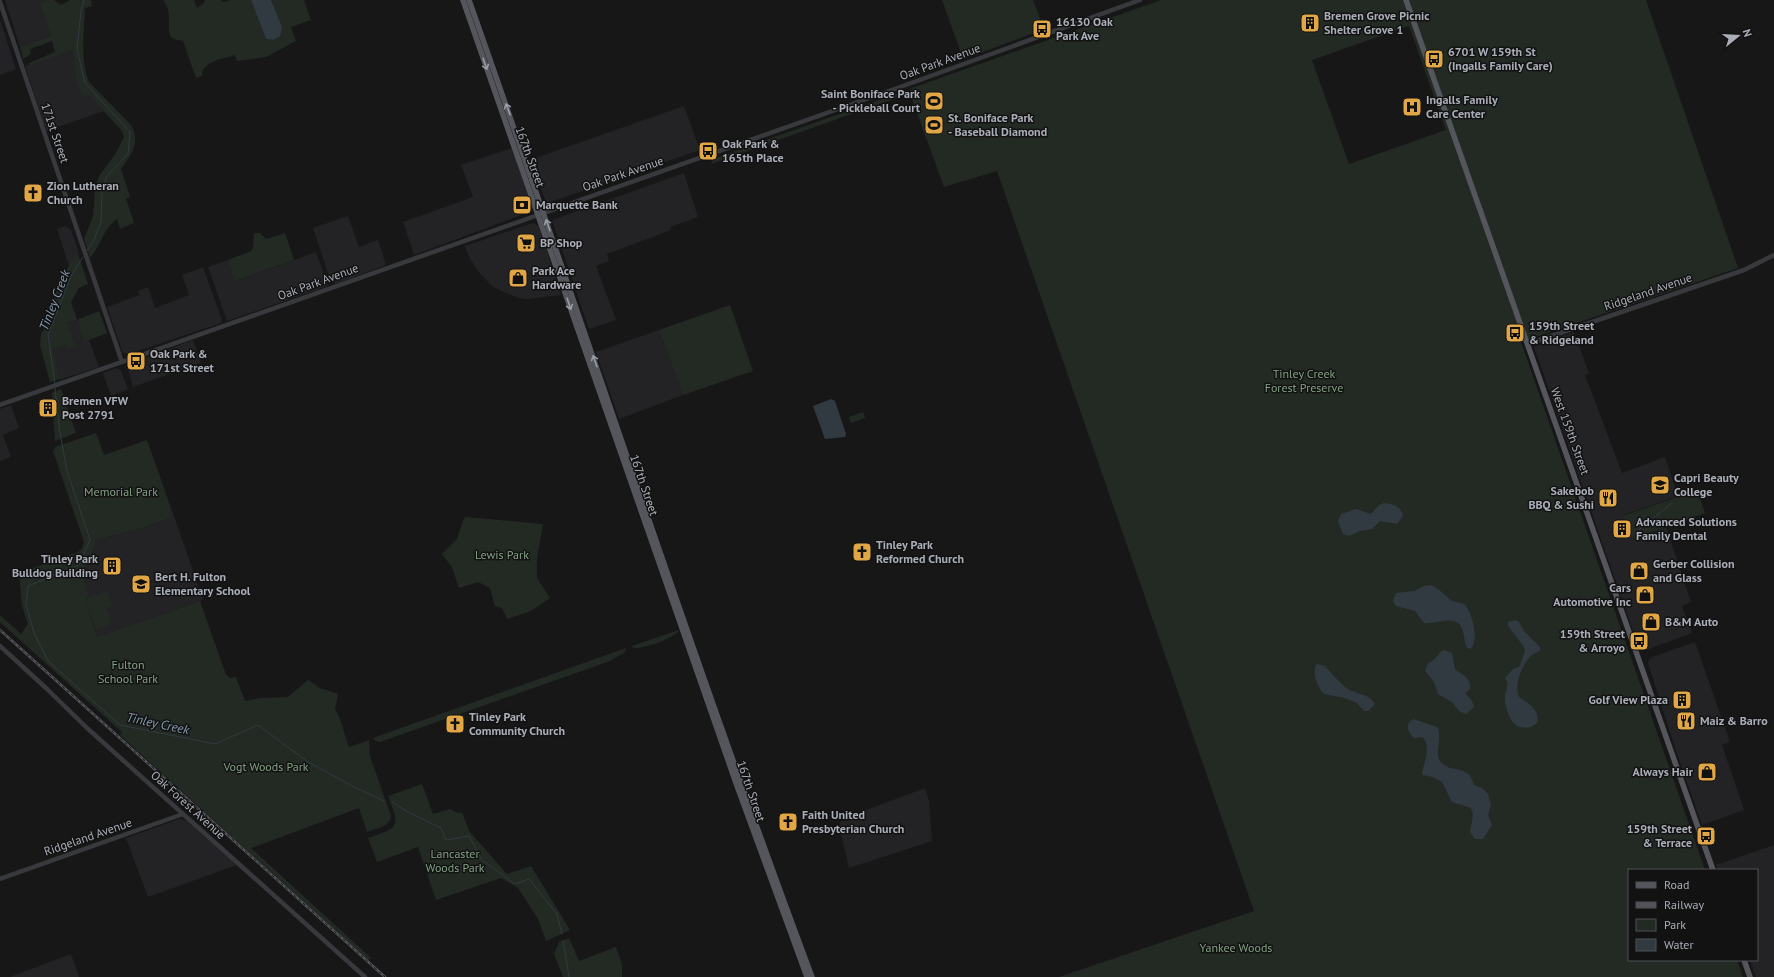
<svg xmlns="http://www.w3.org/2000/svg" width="1774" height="977" font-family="'PT Sans',sans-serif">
	<rect width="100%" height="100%" fill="#171718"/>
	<!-- built -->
	<g fill="#232325">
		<polygon points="5,0 47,0 40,3 51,36 20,47"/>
		<polygon points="0,20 16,69 0,75"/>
		<polygon points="73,50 82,97 89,94 104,111 46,131 25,66"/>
		<polygon points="684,106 700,150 548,203 546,202 530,160"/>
		<polygon points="512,148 532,207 532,211 414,255 403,222 473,197 461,165"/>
		<polygon points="684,173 698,217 670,227 671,230 607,254 609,261 596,266 616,320 589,329 552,220"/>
		<polygon points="348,216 359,247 378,240 386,265 336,284 331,282 313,228"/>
		<polygon points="533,223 539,226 561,295 528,299 519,298 501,291 492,286 478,271 470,259 465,246"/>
		<polygon points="65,226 71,230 79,253 69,266 57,229"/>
		<polygon points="316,252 328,286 227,321 208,267 228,260 236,281"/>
		<polygon points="203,267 222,320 221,323 129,354 123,353 107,307 139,295 138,291 148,287 155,308 189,295 182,275"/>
		<polygon points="77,320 84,341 89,340 99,367 59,380 53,349 66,345 67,323"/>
		<polygon points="659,330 683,395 619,419 596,352"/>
		<polygon points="1574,332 1589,373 1585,375 1622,473 1665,457 1678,496 1624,515 1632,539 1666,527 1691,602 1682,606 1692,633 1649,649 1639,648 1534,347"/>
		<polygon points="193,340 201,363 133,387 128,369 129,364"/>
		<polygon points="117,368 121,371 128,389 111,396 103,373"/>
		<polygon points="11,405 19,428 3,435 11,457 0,461 0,409"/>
		<polygon points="173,513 203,600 97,637 85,600 89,596 80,571 91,559 96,540 139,529 171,518"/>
		<polygon points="1695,642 1730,742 1722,745 1744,810 1702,825 1674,745 1648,663 1649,660 1652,657"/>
		<polygon points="925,788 929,801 932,841 849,868 839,825 842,819"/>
		<polygon points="180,819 187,821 237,865 148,897 126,838"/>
		<polygon points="1774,845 1774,977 1756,977 1750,960 1757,960 1757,870 1718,870 1716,865"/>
		<polygon points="71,954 79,977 10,977"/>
	</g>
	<!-- green -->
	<g fill="#232a24" fill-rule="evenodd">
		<path d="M47 0H54L61 5 70 0H91L92 6 85 8C84 32 80 59 89 82L131 125C141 142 131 155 121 169L130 197 126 199 134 223 120 229 117 219C101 231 103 243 90 258L84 239 93 216 95 189 99 176 116 153 124 137 122 131 89 95 82 97 76 79 73 50 30 65 29 63 55 52 52 41 30 49 31 54 23 59 20 47 51 36 40 3Z"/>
		<path d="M163 0H194L197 8 203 4 205 0H220L224 2 230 0H251L266 39 273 40 282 28 271 0H304L311 20 291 27 296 41 266 57 237 61 235 55C223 59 202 61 202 76L196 78 183 41C180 39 177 41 174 39 163 34 175 13 163 0Z"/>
		<polygon points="942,0 1033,0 1044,29 967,58 962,56"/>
		<path d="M1161 0H1646L1738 268 1521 342 1705 870H1629V960H1737L1743 977H1059L1254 911 997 171 944 187 909 91 912 88ZM1409 26 1446 130 1349 164 1312 60Z"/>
		<polygon points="901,92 905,95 711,164 713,159"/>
		<polygon points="254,233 260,233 266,239 285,233 294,260 235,281 228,260 251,251 253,247"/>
		<polygon points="78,254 88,284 79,288 71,302 77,320 99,311 107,333 84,342 77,320 67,323 75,346 67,349 66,345 53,349 59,379 50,382 40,345 41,334 48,323 51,304 60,283 72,260"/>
		<polygon points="730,305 753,371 683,395 659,330"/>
		<polygon points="61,389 76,433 55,441 52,393"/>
		<polygon points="863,412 865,418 851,423 849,417"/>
		<path d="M96 433 104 455 147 440 173 514 171 518 139 529 96 540 91 559 81 571 89 596 85 599 107 591 112 606 106 608 111 621 110 625 96 629 85 599 97 637 200 601 226 675 230 678 236 677 245 701 260 698 288 697 308 680 320 688 338 694 335 709C342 721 344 734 349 747L369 740 370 756 391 816C390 827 377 828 367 832L359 808 251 848 371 958 368 960 120 735 122 732 0 622V615L21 634 28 624 22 606 19 573 78 552 82 549 84 542 53 451 55 447Z"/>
		<polygon points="1697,490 1705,513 1632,539 1623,516"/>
		<polygon points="466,517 543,524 537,558 537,578 550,598 531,611 507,619 502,608 495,606 490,588 478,582 459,588 452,567 442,554 457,539 463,520"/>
		<path d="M679 630C676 638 643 649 634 648L632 646Z"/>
		<polygon points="626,648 625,652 610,661 380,742 375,741 373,738"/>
		<path d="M422 784 433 814 450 809 458 813 462 812 469 831 507 874 531 866 570 930 546 941 538 919 518 888 501 878 436 900 418 847 377 862 368 838C400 827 400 827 388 796Z"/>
		<polygon points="569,938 579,961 616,947 622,965 622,977 563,977 554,954 559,942"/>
	</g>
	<!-- water -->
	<g fill="#313a40">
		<polygon points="251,0 271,0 282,27 280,36 273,40 266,39"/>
		<polygon points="831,399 835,401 846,434 845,437 825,439 813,406"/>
		<path d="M1384 503C1393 504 1401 506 1403 516L1397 524 1380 521 1372 529 1360 531 1349 536 1343 534 1338 521 1341 514 1356 509 1371 514 1379 505Z"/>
		<path d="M1431 585C1441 589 1447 599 1453 601 1457 603 1461 602 1465 605 1472 612 1480 642 1470 649L1467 648C1464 642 1465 636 1462 629 1457 613 1435 625 1424 623L1415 611 1396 606 1393 601 1396 593 1414 591 1424 586Z"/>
		<path d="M1515 620 1519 622 1524 631 1540 647V650C1537 653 1533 653 1530 657 1521 666 1514 686 1519 697 1528 703 1541 711 1537 723 1532 727 1527 729 1520 727 1511 726 1505 707 1505 699 1504 691 1511 686 1505 678L1513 669 1519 667 1525 652 1524 647 1508 626V622Z"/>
		<path d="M1444 650 1452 653 1455 669C1462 675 1472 678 1470 689L1465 693 1472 701 1474 707 1466 714 1459 711 1452 702 1438 694 1434 682 1425 671 1428 663C1438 659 1438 652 1444 650Z"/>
		<path d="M1317 664 1325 666C1331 673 1337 680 1344 686 1353 695 1369 692 1375 704L1368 711H1364L1357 703 1345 698 1324 694C1318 688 1311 671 1317 664Z"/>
		<path d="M1413 719 1437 727C1443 738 1434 751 1440 761 1450 775 1468 762 1474 785L1482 788 1488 794 1491 805 1488 815 1492 825 1483 839H1475L1470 832 1473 815 1471 808 1452 802 1442 782 1433 777 1423 775 1422 773C1424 763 1432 745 1422 737L1414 738C1408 732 1404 724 1413 719Z"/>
	</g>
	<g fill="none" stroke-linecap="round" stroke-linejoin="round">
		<!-- stream -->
		<g stroke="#313a40" stroke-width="1">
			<polyline points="84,0 81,11 77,49 85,83 130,132 128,154 107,176 102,190 101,222 94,240 87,251"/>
			<polyline points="55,384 48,335 72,274 83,257"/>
			<polyline points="55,388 60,433 67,471 90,540 79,565 28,586 26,604 34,633 48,661 120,725 215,744 258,725 308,762 352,786 384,801"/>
			<polyline points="1635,533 1672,503"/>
			<polyline points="392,802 406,811 441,828 446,840 469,836 482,860 515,884 529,879 557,914 562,934"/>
			<polyline points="563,940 569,977"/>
		</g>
		<!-- minor -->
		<g stroke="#38393d" stroke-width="4.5">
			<polyline points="0,2 122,362"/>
			<polyline points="1528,344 1744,270 1774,255"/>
			<polyline points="0,405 903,86 1140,0"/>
			<polyline points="0,646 47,689 87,728 365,977"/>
			<polyline points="0,879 183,814"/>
		</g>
		<!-- major -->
		<g stroke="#54565c" stroke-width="5.5">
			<polyline points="463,0 736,783 807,977"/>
			<path d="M469 0C584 325 691 654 812 977"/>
			<polyline points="1406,0 1713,870"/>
			<polyline points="1744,960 1750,977"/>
		</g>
		<!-- rail casing -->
		<g stroke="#515358" stroke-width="2.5">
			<polyline id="rail" points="0,630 385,977"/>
		</g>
		<!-- rail -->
		<use href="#rail" stroke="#121213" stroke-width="1" stroke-dasharray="3" stroke-linecap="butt"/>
	</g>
	<!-- one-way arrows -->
	<defs><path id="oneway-shaft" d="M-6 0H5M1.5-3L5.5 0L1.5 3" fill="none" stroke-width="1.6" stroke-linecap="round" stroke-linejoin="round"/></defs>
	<g stroke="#999ca5">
		<use href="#oneway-shaft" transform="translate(485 64) rotate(71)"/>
		<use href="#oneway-shaft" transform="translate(508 109) rotate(-110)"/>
		<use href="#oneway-shaft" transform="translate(548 225) rotate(-109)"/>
		<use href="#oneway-shaft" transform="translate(569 304) rotate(72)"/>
		<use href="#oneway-shaft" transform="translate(595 361) rotate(-109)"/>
	</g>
	<!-- icons -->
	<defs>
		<g id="building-square" transform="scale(1)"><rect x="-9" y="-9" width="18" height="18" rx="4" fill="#e2a745" stroke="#121213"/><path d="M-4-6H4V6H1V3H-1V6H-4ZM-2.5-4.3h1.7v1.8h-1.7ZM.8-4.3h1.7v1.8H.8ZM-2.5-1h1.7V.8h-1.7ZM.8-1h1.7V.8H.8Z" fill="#111"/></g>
		<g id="bus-square" transform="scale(1)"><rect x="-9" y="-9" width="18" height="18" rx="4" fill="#e2a745" stroke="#121213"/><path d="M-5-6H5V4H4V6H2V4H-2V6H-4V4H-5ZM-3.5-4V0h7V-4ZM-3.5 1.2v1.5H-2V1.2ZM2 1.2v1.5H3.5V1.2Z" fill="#111"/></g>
		<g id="stadium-square" transform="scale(1)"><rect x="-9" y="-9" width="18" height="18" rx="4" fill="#e2a745" stroke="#121213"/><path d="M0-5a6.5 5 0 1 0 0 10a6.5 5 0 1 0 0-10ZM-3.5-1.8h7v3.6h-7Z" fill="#111"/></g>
		<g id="hospital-square" transform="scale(1)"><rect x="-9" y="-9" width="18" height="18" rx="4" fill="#e2a745" stroke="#121213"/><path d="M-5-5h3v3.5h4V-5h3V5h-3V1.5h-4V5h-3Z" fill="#111"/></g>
		<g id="church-square" transform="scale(1)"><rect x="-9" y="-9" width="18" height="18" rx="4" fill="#e2a745" stroke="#121213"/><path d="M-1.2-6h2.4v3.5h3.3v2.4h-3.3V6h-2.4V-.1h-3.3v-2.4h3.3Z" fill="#111"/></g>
		<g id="bank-square" transform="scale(1)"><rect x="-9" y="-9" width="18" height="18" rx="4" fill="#e2a745" stroke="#121213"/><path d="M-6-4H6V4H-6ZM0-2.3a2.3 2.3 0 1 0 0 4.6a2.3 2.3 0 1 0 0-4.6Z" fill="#111"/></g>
		<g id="supermarket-square" transform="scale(1)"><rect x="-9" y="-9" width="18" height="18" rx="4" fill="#e2a745" stroke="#121213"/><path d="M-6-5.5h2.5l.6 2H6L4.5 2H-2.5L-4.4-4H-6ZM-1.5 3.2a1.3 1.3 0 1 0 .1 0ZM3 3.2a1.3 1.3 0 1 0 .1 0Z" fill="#111"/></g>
		<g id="shop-square" transform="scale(1)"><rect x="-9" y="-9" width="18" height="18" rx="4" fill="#e2a745" stroke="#121213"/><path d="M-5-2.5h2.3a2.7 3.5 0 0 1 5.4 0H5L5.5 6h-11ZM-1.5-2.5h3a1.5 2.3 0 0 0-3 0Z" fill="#111"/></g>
		<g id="university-square" transform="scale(1)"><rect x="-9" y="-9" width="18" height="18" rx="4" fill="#e2a745" stroke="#121213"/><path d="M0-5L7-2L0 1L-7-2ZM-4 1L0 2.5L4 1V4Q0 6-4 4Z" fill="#111"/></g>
		<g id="restaurant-square" transform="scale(1)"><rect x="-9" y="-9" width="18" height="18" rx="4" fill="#e2a745" stroke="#121213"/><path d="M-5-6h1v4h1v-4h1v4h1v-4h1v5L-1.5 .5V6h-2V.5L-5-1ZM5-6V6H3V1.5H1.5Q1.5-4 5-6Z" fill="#111"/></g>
		<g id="school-square" transform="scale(1)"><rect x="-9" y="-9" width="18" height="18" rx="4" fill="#e2a745" stroke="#121213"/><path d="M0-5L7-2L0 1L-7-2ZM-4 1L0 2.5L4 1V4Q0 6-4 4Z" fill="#111"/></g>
	</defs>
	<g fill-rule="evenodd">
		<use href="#building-square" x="1310" y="23"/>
		<use href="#bus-square" x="1042" y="29"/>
		<use href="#bus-square" x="1434" y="59"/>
		<use href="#stadium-square" x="934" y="101"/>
		<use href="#hospital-square" x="1412" y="107"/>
		<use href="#stadium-square" x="934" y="125"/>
		<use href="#bus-square" x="708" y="151"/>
		<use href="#church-square" x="33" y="193"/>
		<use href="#bank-square" x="522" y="205"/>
		<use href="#supermarket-square" x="526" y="243"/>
		<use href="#shop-square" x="518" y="278"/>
		<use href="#bus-square" x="1515" y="333"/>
		<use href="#bus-square" x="136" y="361"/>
		<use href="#building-square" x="48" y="408"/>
		<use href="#university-square" x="1660" y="485"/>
		<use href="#restaurant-square" x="1608" y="498"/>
		<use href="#building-square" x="1622" y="529"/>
		<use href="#church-square" x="862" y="552"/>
		<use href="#building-square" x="112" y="566"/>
		<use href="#shop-square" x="1639" y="571"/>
		<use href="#school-square" x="141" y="584"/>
		<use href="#shop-square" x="1645" y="595"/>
		<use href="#shop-square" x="1651" y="622"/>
		<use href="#bus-square" x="1639" y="641"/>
		<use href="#building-square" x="1682" y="700"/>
		<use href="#restaurant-square" x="1686" y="721"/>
		<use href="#church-square" x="455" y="724"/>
		<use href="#shop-square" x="1707" y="772"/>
		<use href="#church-square" x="788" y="822"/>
		<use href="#bus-square" x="1706" y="836"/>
	</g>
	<g text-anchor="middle" stroke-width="3" stroke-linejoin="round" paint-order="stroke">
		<!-- poi labels -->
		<g font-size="12" font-weight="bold" fill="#aaaeb7" stroke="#121213" text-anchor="start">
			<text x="1324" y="20">Bremen Grove Picnic<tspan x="1324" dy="14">Shelter Grove 1</tspan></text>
			<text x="1056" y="26">16130 Oak<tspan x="1056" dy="14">Park Ave</tspan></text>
			<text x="1448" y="56">6701 W 159th St<tspan x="1448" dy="14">(Ingalls Family Care)</tspan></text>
			<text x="920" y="98" text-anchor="end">Saint Boniface Park<tspan x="920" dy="14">- Pickleball Court</tspan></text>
			<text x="1426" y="104">Ingalls Family<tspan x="1426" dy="14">Care Center</tspan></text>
			<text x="948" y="122">St. Boniface Park<tspan x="948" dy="14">- Baseball Diamond</tspan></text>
			<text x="722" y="148">Oak Park &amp;<tspan x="722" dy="14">165th Place</tspan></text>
			<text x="47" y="190">Zion Lutheran<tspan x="47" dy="14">Church</tspan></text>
			<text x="536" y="209">Marquette Bank</text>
			<text x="540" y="247">BP Shop</text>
			<text x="532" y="275">Park Ace<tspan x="532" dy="14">Hardware</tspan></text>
			<text x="1529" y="330">159th Street<tspan x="1529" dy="14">&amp; Ridgeland</tspan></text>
			<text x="150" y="358">Oak Park &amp;<tspan x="150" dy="14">171st Street</tspan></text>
			<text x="62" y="405">Bremen VFW<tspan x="62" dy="14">Post 2791</tspan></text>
			<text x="1674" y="482">Capri Beauty<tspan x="1674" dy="14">College</tspan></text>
			<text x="1594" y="495" text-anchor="end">Sakebob<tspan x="1594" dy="14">BBQ &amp; Sushi</tspan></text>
			<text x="1636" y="526">Advanced Solutions<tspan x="1636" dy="14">Family Dental</tspan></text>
			<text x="876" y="549">Tinley Park<tspan x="876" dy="14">Reformed Church</tspan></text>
			<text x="98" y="563" text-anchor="end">Tinley Park<tspan x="98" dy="14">Bulldog Building</tspan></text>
			<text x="1653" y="568">Gerber Collision<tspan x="1653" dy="14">and Glass</tspan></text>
			<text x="155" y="581">Bert H. Fulton<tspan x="155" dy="14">Elementary School</tspan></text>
			<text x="1631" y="592" text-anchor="end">Cars<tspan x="1631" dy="14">Automotive Inc</tspan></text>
			<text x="1665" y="626">B&amp;M Auto</text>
			<text x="1625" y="638" text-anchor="end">159th Street<tspan x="1625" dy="14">&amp; Arroyo</tspan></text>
			<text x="1668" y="704" text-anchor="end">Golf View Plaza</text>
			<text x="469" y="721">Tinley Park<tspan x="469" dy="14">Community Church</tspan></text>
			<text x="1700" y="725">Maiz &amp; Barro</text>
			<text x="1693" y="776" text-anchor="end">Always Hair</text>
			<text x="802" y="819">Faith United<tspan x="802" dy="14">Presbyterian Church</tspan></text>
			<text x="1692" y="833" text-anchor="end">159th Street<tspan x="1692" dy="14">&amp; Terrace</tspan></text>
		</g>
		<!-- street labels -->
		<g font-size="12" fill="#aaaeb7" stroke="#121213">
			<text transform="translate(940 62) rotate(-20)" y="4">Oak Park Avenue</text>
			<text transform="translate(55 133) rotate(71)" y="4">171st Street</text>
			<text transform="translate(530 157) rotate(70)" y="4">167th Street</text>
			<text transform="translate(623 174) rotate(-19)" y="4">Oak Park Avenue</text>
			<text transform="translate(318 282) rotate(-20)" y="4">Oak Park Avenue</text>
			<text transform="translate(1648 292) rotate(-19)" y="4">Ridgeland Avenue</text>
			<text transform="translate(1570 431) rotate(70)" y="4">West 159th Street</text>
			<text transform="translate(644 485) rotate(71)" y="4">167th Street</text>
			<text transform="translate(751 791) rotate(71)" y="4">167th Street</text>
			<text transform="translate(188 805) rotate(42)" y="4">Oak Forest Avenue</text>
			<text transform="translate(88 837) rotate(-19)" y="4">Ridgeland Avenue</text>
		</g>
		<!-- park labels -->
		<g font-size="12" fill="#82a083" stroke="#121213">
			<text x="1304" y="378">Tinley Creek<tspan x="1304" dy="14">Forest Preserve</tspan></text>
			<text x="121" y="496">Memorial Park</text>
			<text x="502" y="559">Lewis Park</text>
			<text x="128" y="669">Fulton<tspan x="128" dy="14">School Park</tspan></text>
			<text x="266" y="771">Vogt Woods Park</text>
			<text x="455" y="858">Lancaster<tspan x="455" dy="14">Woods Park</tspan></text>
			<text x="1236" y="952">Yankee Woods</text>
		</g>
		<!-- water labels -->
		<g font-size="13" font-style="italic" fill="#849caf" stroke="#121213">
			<text transform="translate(54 300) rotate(-69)" y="5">Tinley Creek</text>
			<text transform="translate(158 723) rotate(12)" y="5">Tinley Creek</text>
		</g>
	</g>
	<!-- legend -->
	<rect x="1628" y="869" width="130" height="92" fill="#121213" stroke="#4f5055"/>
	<rect x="1636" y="882" width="20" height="6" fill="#54565c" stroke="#4f5055"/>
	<text x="1664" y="889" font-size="12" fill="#aaaeb7">Road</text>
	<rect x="1636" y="902" width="20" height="6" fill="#515358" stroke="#4f5055"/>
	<text x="1664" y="909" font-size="12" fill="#aaaeb7">Railway</text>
	<rect x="1636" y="919" width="20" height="12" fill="#232a24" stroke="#4f5055"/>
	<text x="1664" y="929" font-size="12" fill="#aaaeb7">Park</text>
	<rect x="1636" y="939" width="20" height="12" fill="#313a40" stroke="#4f5055"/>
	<text x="1664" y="949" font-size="12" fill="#aaaeb7">Water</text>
	<!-- north arrow -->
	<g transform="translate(1738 36) rotate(72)" stroke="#121213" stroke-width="3" paint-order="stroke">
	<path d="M0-3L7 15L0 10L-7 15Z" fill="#aaaeb7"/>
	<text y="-6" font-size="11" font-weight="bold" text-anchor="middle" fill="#aaaeb7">N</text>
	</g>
</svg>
